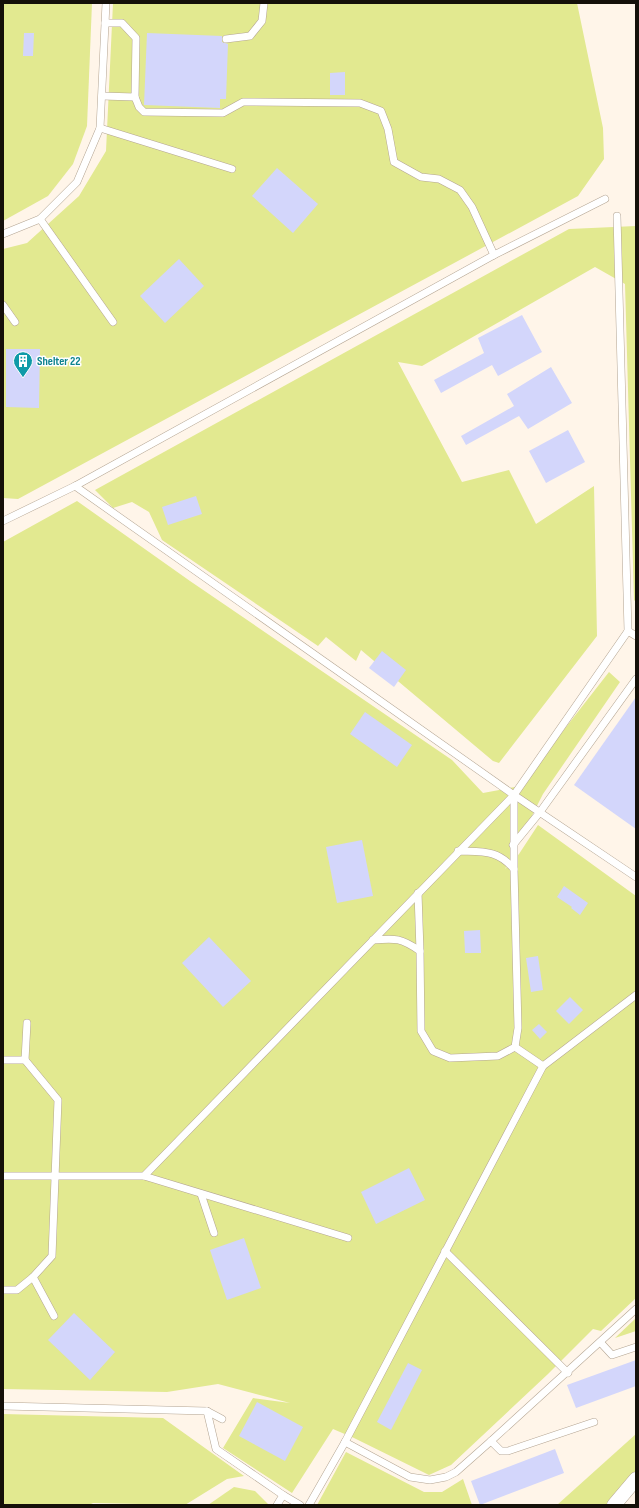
<svg xmlns="http://www.w3.org/2000/svg" width="639" height="1508" font-family="'Sofia Sans Condensed',sans-serif">
	<rect width="100%" height="100%" fill="#fff5e9"/>
	<!-- green -->
	<g fill="#e2e990">
		<polygon points="3,3 92,3 87,126 73,164 48,196 3,221"/>
		<polygon points="113,3 577,3 603,128 604,159 578,196 18,499 3,498 3,249 27,243 79,196 106,151"/>
		<polygon points="636,226 636,602 634,600 625,284 595,267 422,366 398,362 462,482 509,470 536,524 594,486 597,636 499,763 493,761 361,650 356,661 326,637 318,646 162,540 149,512 132,502 113,508 95,490 569,229"/>
		<polygon points="77,501 190,581 452,760 483,793 520,786 609,672 620,682 543,794 505,869 519,854 538,825 636,896 636,1298 601,1331 593,1329 548,1374 451,1465 429,1475 354,1438 333,1429 292,1493 223,1448 253,1398 290,1403 218,1384 167,1392 3,1389 3,542"/>
		<polygon points="636,1318 636,1331 615,1338"/>
		<polygon points="3,1414 163,1418 244,1476 227,1479 185,1505 93,1503 89,1505 3,1505"/>
		<polygon points="636,1434 636,1477 611,1505 557,1505"/>
		<polygon points="346,1452 424,1492 442,1492 463,1479 472,1505 317,1505"/>
		<polygon points="234,1487 255,1491 268,1504 208,1505"/>
	</g>
	<!-- building -->
	<g fill="#d3d6fb">
		<polygon points="24,33 34,33 33,56 23,56"/>
		<polygon points="147,33 222,36 222,42 228,44 226,99 220,99 220,108 144,105"/>
		<polygon points="345,72 345,95 330,95 330,73"/>
		<polygon points="277,168 318,204 293,233 252,196"/>
		<polygon points="179,259 204,286 165,323 140,296"/>
		<polygon points="522,315 542,352 498,376 492,365 441,393 434,380 484,353 478,338"/>
		<polygon points="6,349 40,349 39,408 6,407"/>
		<polygon points="551,367 572,403 528,429 519,416 466,445 461,436 514,406 507,394"/>
		<polygon points="568,430 585,462 546,483 529,451"/>
		<polygon points="196,496 202,514 168,525 162,507"/>
		<polygon points="382,651 406,670 394,687 369,668"/>
		<polygon points="636,697 636,829 574,785"/>
		<polygon points="365,712 412,745 397,767 350,734"/>
		<polygon points="362,840 373,896 337,903 326,847"/>
		<polygon points="564,886 588,903 580,915 571,908 572,907 557,897"/>
		<polygon points="480,930 481,953 465,953 464,931"/>
		<polygon points="209,937 251,981 223,1007 182,963"/>
		<polygon points="538,956 543,990 531,992 526,958"/>
		<polygon points="570,997 583,1010 569,1024 556,1011"/>
		<polygon points="539,1024 547,1032 540,1039 532,1030"/>
		<polygon points="409,1168 425,1200 376,1224 361,1192"/>
		<polygon points="244,1238 261,1288 227,1300 210,1250"/>
		<polygon points="74,1313 115,1352 90,1380 48,1340"/>
		<polygon points="636,1360 636,1386 576,1408 567,1385"/>
		<polygon points="408,1363 422,1370 391,1430 377,1422"/>
		<polygon points="257,1402 303,1427 285,1461 239,1436"/>
		<polygon points="555,1449 564,1473 480,1505 471,1481"/>
	</g>
	<g fill="none" stroke-linecap="round" stroke-linejoin="round">
		<!-- service casing -->
		<g stroke="#b4a593" stroke-width="8">
			<g id="service">
				<polyline points="226,39 250,36 262,21 264,3"/>
				<polyline points="102,96 135,97 136,38 122,23 105,23"/>
				<polyline points="135,97 139,107 144,112 223,113 243,102 360,103 381,111 388,129 394,162 421,177 439,179 460,190 472,207 494,255"/>
				<polyline points="100,128 232,169"/>
				<polyline points="40,219 113,322"/>
				<polyline points="3,234 40,219 77,182 100,128 106,3"/>
				<polyline points="3,305 15,322"/>
				<polyline points="75,486 514,795 636,877"/>
				<polyline points="3,521 75,486 494,255 605,199"/>
				<polyline points="628,631 636,636"/>
				<polyline points="513,845 540,812 636,679"/>
				<polyline points="514,869 514,795"/>
				<polyline points="418,893 420,951"/>
				<path d="M373 940C396 938 401 938 420 951L421 1031 433 1051 450 1058 498 1056 515 1047 518 1028 514 869C497 849 482 852 458 851"/>
				<polyline points="515,1047 543,1066"/>
				<polyline points="3,1060 25,1060 58,1100 52,1256 33,1277 17,1290 3,1290"/>
				<polyline points="25,1060 27,1023"/>
				<polyline points="3,1176 144,1176 514,795 628,631 617,216"/>
				<polyline points="144,1176 348,1238"/>
				<polyline points="201,1194 214,1233"/>
				<polyline points="445,1251 568,1373"/>
				<polyline points="33,1277 54,1316"/>
				<polyline points="601,1343 612,1355 636,1347"/>
				<polyline points="3,1406 207,1411 222,1419"/>
				<polyline points="207,1411 216,1449 283,1495 277,1505"/>
				<polyline points="491,1441 501,1451 508,1451 594,1422"/>
				<polyline points="345,1442 410,1477 430,1480 446,1477 456,1472 491,1441 636,1309"/>
				<polyline points="283,1495 300,1505"/>
				<polyline points="309,1505 345,1442 543,1066 636,995"/>
			</g>
		</g>
		<!-- minor casing -->
		<g stroke="#b4a593" stroke-width="15">
			<polyline id="minor" points="614,1505 636,1479"/>
		</g>
		<!-- service -->
		<use href="#service" stroke="#fff" stroke-width="7"/>
		<!-- minor -->
		<use href="#minor" stroke="#fff" stroke-width="14"/>
	</g>
	<!-- icons -->
	<defs>
		<g id="building-pin" transform="scale(1)"><path d="M0 17L-7.5 6A9.5 9.5 0 1 1 7.5 6Z" fill="#0f9aa8" stroke="#fff"/><path d="M-4-6H4V6H1V3H-1V6H-4ZM-2.5-4.3h1.7v1.8h-1.7ZM.8-4.3h1.7v1.8H.8ZM-2.5-1h1.7V.8h-1.7ZM.8-1h1.7V.8H.8Z" fill="#fff"/></g>
	</defs>
	<g fill-rule="evenodd">
		<use href="#building-pin" x="23" y="361"/>
	</g>
	<g text-anchor="middle" stroke-width="3" stroke-linejoin="round" paint-order="stroke">
		<!-- culture labels -->
		<g font-size="12" font-weight="bold" fill="#0d838f" stroke="#fff" text-anchor="start">
			<text x="37" y="365">Shelter 22</text>
		</g>
	</g>
	<!-- border -->
	<rect width="639" height="1508" fill="none" stroke="#151009" stroke-width="8"/>
</svg>
